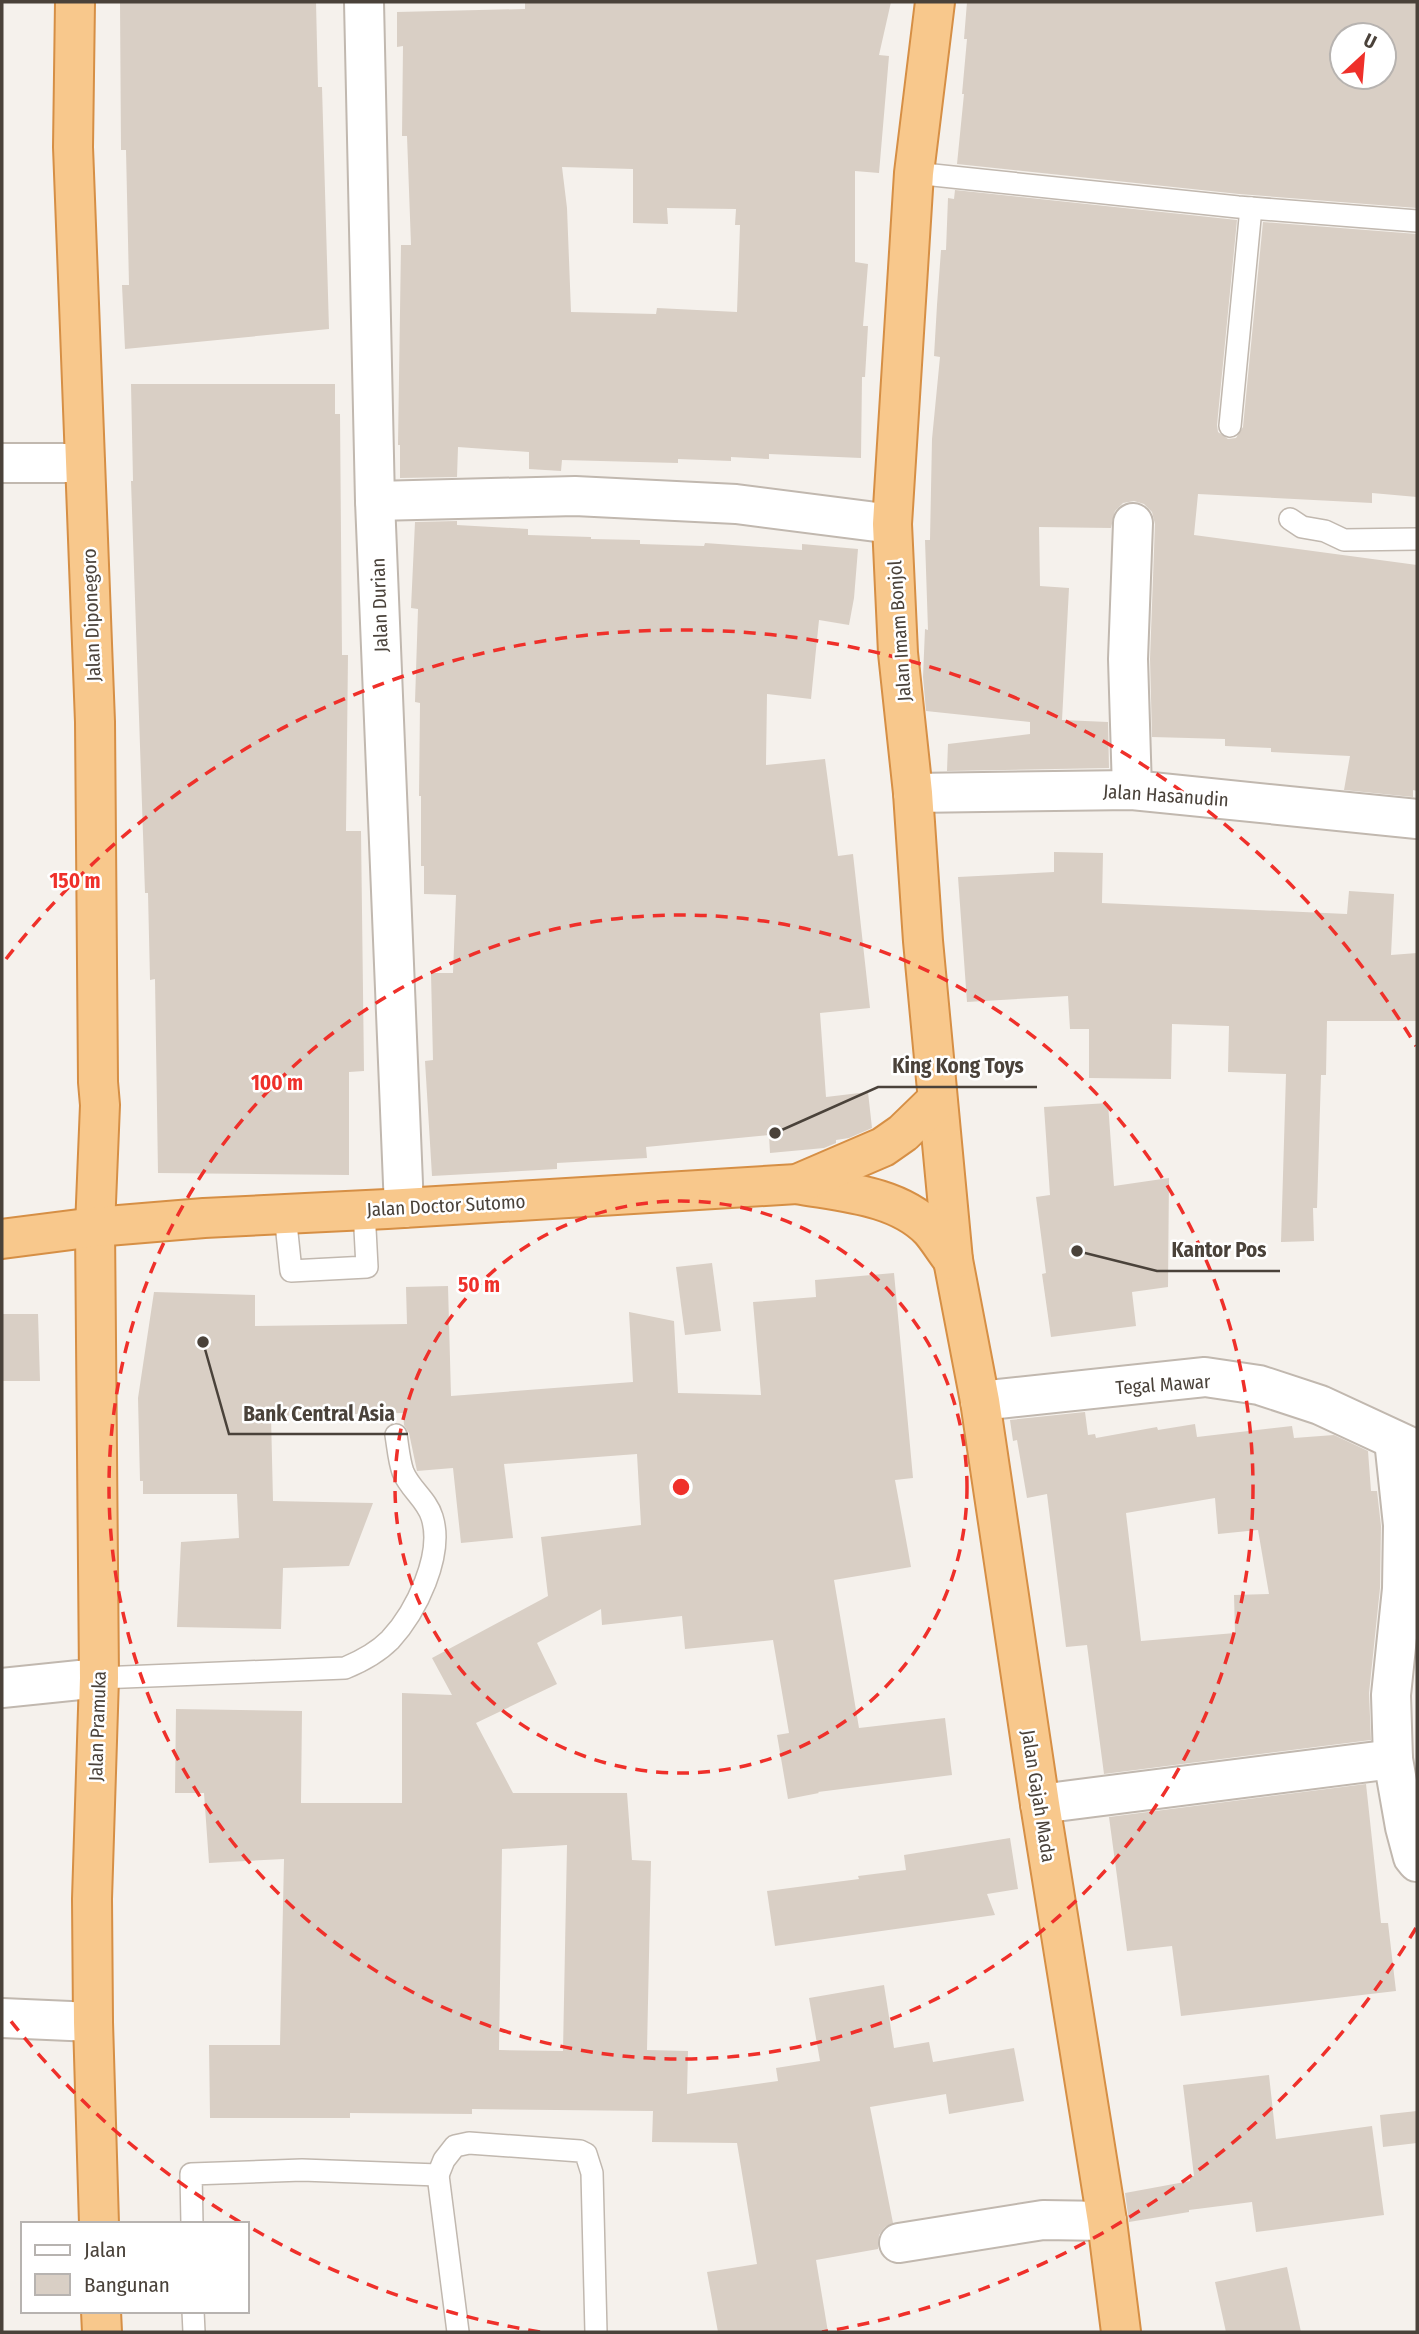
<svg xmlns="http://www.w3.org/2000/svg" width="1419" height="2334" font-family="'Fira Sans Condensed',sans-serif">
	<rect width="100%" height="100%" fill="#f5f1ec"/>
	<!-- building -->
	<g fill="#d9cfc5" fill-rule="evenodd">
		<polygon points="120,2 316,2 318,87 322,87 329,329 125,349 122,285 129,285 126,150 121,150"/>
		<path d="M525 2H891L879 55 889 56 879 173 855 171V262L868 264 863 326H868L865 377H862L861 458 769 454V459L731 457V461L678 459V463L562 460 561 471 529 469V452L458 447 457 477 400 478V445H398L401 245H411L407 136H402L403 46 397 47V12L525 9ZM562 167 633 169V223L668 224 667 208 736 209 735 225H740L737 312 657 308 656 314 571 312 567 208Z"/>
		<path d="M967 2H1417V208L1239 194 957 164 964 94H962L967 39H964ZM1342 35H1384V77H1342Z"/>
		<polygon points="955,190 1237,220 1217,425 1218,432 1228,439 1236,438 1243,427 1263,222 1417,234 1417,497 1372,493 1372,503 1198,494 1194,535 1417,565 1417,791 1413,790 1413,797 1344,790 1350,756 1271,752 1271,748 1225,746 1225,739 1152,737 1150,659 1155,524 1152,512 1144,504 1134,501 1123,503 1115,511 1111,528 1039,527 1040,586 1069,588 1062,720 1108,722 1109,768 947,771 948,744 1030,734 1030,722 926,711 923,677 925,629 928,630 925,540 930,540 932,439 940,357 934,356 937,305 941,250 946,250 948,198 954,199"/>
		<polygon points="131,384 335,384 335,414 340,414 342,655 348,655 346,831 361,831 364,1071 349,1072 349,1175 158,1173 155,979 150,980 148,893 145,893 131,481 133,481"/>
		<polygon points="457,521 457,525 528,529 528,535 591,537 591,539 640,540 640,544 704,546 705,543 802,550 802,544 858,549 854,598 849,625 819,620 811,699 767,694 766,765 825,759 838,856 853,854 870,1008 820,1013 826,1097 868,1092 872,1128 849,1138 836,1140 836,1143 824,1148 770,1153 769,1135 646,1147 647,1158 557,1163 557,1169 432,1176 425,1061 433,1060 431,973 453,973 456,895 424,894 424,866 421,866 421,796 419,796 420,703 415,702 418,609 411,608 415,522"/>
		<polygon points="1054,852 1103,853 1102,903 1347,914 1349,891 1394,894 1391,955 1417,953 1417,1021 1327,1021 1326,1075 1321,1075 1317,1208 1313,1208 1314,1241 1281,1242 1286,1074 1228,1072 1229,1026 1172,1024 1171,1079 1089,1078 1089,1029 1070,1029 1068,996 967,1002 958,877 1054,872"/>
		<polygon points="1108,1103 1114,1186 1169,1178 1168,1287 1132,1292 1136,1326 1051,1337 1042,1274 1046,1273 1036,1197 1050,1195 1044,1107"/>
		<polygon points="712,1263 721,1331 685,1335 676,1267"/>
		<path d="M894 1273 913 1478 895 1480 911 1567 834 1580 859 1728 945 1718 952 1775 818 1792 819 1793 788 1799 777 1735 789 1733 773 1640 685 1649 682 1616 602 1625 601 1609 537 1643 557 1684 476 1723 513 1793H627L632 1860 651 1861 647 2050 688 2051 687 2094 778 2081 776 2068 820 2061 809 1998 884 1985 894 2048 929 2042 933 2062 1014 2048 1024 2101 949 2114 946 2094 870 2107 893 2223 885 2227 879 2235 878 2249 816 2260 828 2332H718L707 2272 757 2264 737 2143 652 2142 653 2111 472 2109V2114L350 2113V2118H210L209 2045H280L284 1859 209 1863 204 1793H175L176 1709 302 1711 301 1803H402V1693L452 1695 432 1658 548 1596 541 1537 641 1525 637 1454 504 1464 513 1538 461 1543 453 1468 417 1471 409 1433 404 1425 403 1413 271 1416 273 1501 373 1503 349 1566 283 1568 281 1629 177 1627 181 1542 239 1538 237 1494H143V1481H140L138 1398 154 1292 255 1295V1326L407 1324 406 1287 448 1286 451 1396 633 1382 629 1312 674 1321 678 1393 761 1395 753 1302 816 1297 815 1280ZM567 1845 563 2051 499 2050 502 1849Z"/>
		<polygon points="2,1314 38,1314 40,1381 3,1381"/>
		<path d="M1085 1412 1088 1435 1095 1434 1096 1438 1157 1427 1158 1430 1195 1424 1197 1437 1292 1426 1294 1438 1334 1435 1368 1451 1371 1491H1377L1381 1526 1380 1588 1369 1693 1371 1740 1104 1774 1087 1645 1066 1647 1047 1494 1027 1498 1017 1440 1013 1441 1010 1420ZM1215 1498 1218 1534 1258 1530 1269 1594 1234 1595 1235 1633 1141 1641 1126 1513Z"/>
		<polygon points="1366,1784 1381,1923 1388,1923 1396,1991 1181,2016 1172,1946 1127,1951 1109,1817"/>
		<polygon points="1010,1838 1018,1889 987,1894 995,1915 775,1946 767,1891 859,1879 858,1876 906,1870 904,1855"/>
		<polygon points="1269,2075 1276,2139 1372,2126 1384,2215 1256,2232 1252,2202 1189,2210 1189,2212 1129,2222 1125,2193 1190,2181 1190,2177 1194,2176 1183,2085"/>
		<polygon points="1417,2111 1417,2143 1383,2147 1380,2115"/>
		<polygon points="1287,2267 1301,2332 1226,2332 1215,2282"/>
	</g>
	<g fill="none" stroke-linecap="round" stroke-linejoin="round">
		<!-- service casing -->
		<g stroke="#c1b8af" stroke-width="24">
			<g id="service">
				<polyline points="914,173 1238,207 1417,221"/>
				<polyline points="1230,426 1251,208"/>
				<polyline points="1290,519 1302,527 1325,531 1344,540 1417,539"/>
				<polyline points="285,1214 291,1271 367,1267 364,1210"/>
				<path d="M99 1678 345 1668C362 1661 377 1653 390 1640 416 1612 444 1555 432 1517 427 1500 410 1489 403 1472 399 1461 398 1447 396 1435"/>
				<polyline points="438,2175 458,2332"/>
				<polyline points="192,2224 191,2174 302,2170 438,2175 444,2160 455,2146 469,2143 580,2151 586,2154 592,2173 596,2332"/>
				<polyline points="193,2311 194,2332"/>
			</g>
		</g>
		<!-- minor casing -->
		<g stroke="#c1b8af" stroke-width="42">
			<g id="minor">
				<polyline points="364,2 375,501 404,1208"/>
				<polyline points="2,463 85,463"/>
				<polyline points="375,501 575,496 736,504 892,524"/>
				<polyline points="1132,790 1128,659 1133,523"/>
				<polyline points="980,1401 1205,1377 1259,1385 1320,1405 1417,1450"/>
				<polyline points="1394,1440 1403,1525 1402,1589 1391,1695 1393,1759 1405,1827 1413,1857 1417,1862"/>
				<polyline points="2,1688 99,1678"/>
				<polyline points="1040,1804 1393,1759"/>
				<polyline points="2,2018 93,2022"/>
				<polyline points="899,2243 1043,2220 1107,2221"/>
			</g>
		</g>
		<!-- tertiary casing -->
		<g stroke="#c1b8af" stroke-width="42">
			<polyline id="tertiary" points="913,793 1132,790 1417,819"/>
		</g>
		<!-- trunk casing -->
		<g stroke="#d68f45" stroke-width="42">
			<g id="trunk">
				<polyline points="75,2 73,147 95,722 98,1082 100,1105 95,1227 99,1678 92,1899 93,2022 99,2224"/>
				<polyline points="935,2 914,173 892,524 898,653 913,793 923,941 953,1260 980,1401 1040,1804 1107,2221 1121,2332"/>
				<path d="M797 1184C841 1192 897 1195 930 1229 938 1238 945 1250 953 1260"/>
				<polyline points="2,1239 95,1227 204,1218 387,1209 797,1184 883,1147 903,1133 937,1100"/>
				<polyline points="101,2311 102,2332"/>
			</g>
		</g>
		<!-- service -->
		<use href="#service" stroke="#fff" stroke-width="21"/>
		<!-- minor -->
		<use href="#minor" stroke="#fff" stroke-width="38"/>
		<!-- tertiary -->
		<use href="#tertiary" stroke="#fff" stroke-width="38"/>
		<!-- trunk -->
		<use href="#trunk" stroke="#f8c88c" stroke-width="38"/>
	</g>
	<!-- distance rings -->
	<g fill="none" stroke="#ef302a" stroke-width="3.5" stroke-dasharray="12 9">
		<circle cx="681" cy="1487" r="286"/>
		<circle cx="681" cy="1487" r="572"/>
		<path d="M1416 1928A857 857 0 0 1 822 2332M540 2332A857 857 0 0 1 253 2229M240 2222A857 857 0 0 1 6 2015M6 959A857 857 0 0 1 1416 1046"/>
	</g>
	<g text-anchor="middle" stroke-width="5" stroke-linejoin="round" paint-order="stroke">
		<!-- street labels -->
		<g font-size="19" fill="#4a423a" stroke="#fff">
			<text transform="translate(379 605) rotate(-92)" y="7">Jalan Durian</text>
			<text transform="translate(91 615) rotate(-92)" y="7">Jalan Diponegoro</text>
			<text transform="translate(899 631) rotate(-94)" y="7">Jalan Imam Bonjol</text>
			<text transform="translate(1166 795) rotate(4)" y="7">Jalan Hasanudin</text>
			<text transform="translate(446 1205) rotate(-3)" y="7">Jalan Doctor Sutomo</text>
			<text transform="translate(1163 1384) rotate(-4)" y="7">Tegal Mawar</text>
			<text transform="translate(97 1726) rotate(-88)" y="7">Jalan Pramuka</text>
			<text transform="translate(1039 1796) rotate(81)" y="7">Jalan Gajah Mada</text>
		</g>
	</g>
	<circle cx="681" cy="1487" r="10" fill="#ef302a" stroke="#fff" stroke-width="3.5"/>
	<g font-size="21" text-anchor="middle" font-weight="bold" fill="#ef302a" stroke="#fff" stroke-width="5" stroke-linejoin="round" paint-order="stroke">
		<text x="75" y="888">150 m</text>
		<text x="277" y="1090">100 m</text>
		<text x="479" y="1292">50 m</text>
	</g>
	<!-- callouts -->
	<path fill="none" stroke="#4a423a" stroke-width="2.5" d="M775 1133L878 1087H1037M1077 1251L1157 1271H1280M203 1342L229 1434H408"/>
	<g fill="#4a423a" stroke="#fff" stroke-width="2.5">
		<circle cx="775" cy="1133" r="7"/>
		<circle cx="1077" cy="1251" r="7"/>
		<circle cx="203" cy="1342" r="7"/>
	</g>
	<g font-size="21" text-anchor="middle" font-weight="bold" fill="#4a423a" stroke="#fff" stroke-width="5" stroke-linejoin="round" paint-order="stroke">
		<text x="958" y="1073">King Kong Toys</text>
		<text x="1219" y="1257">Kantor Pos</text>
		<text x="319" y="1421">Bank Central Asia</text>
	</g>
	<!-- border -->
	<rect width="1419" height="2334" fill="none" stroke="#4a423a" stroke-width="7"/>
	<!-- legend -->
	<rect x="21" y="2222" width="228" height="91" fill="#ffffff" stroke="#b7b3b0" stroke-width="2"/>
	<rect x="35" y="2245" width="35" height="10" fill="#ffffff" stroke="#b7b3b0" stroke-width="2"/>
	<text x="84" y="2257" font-size="21" fill="#4a423a">Jalan</text>
	<rect x="35" y="2274" width="35" height="21" fill="#d9cfc5" stroke="#b7b3b0" stroke-width="2"/>
	<text x="84" y="2292" font-size="21" fill="#4a423a">Bangunan</text>
	<!-- north arrow -->
	<g transform="translate(1363 56) rotate(26)"><circle r="33" fill="#ffffff" stroke="#b7b3b0" stroke-width="2"/>
	<path d="M0-5L12 26L0 18L-12 26Z" fill="#ef302a"/>
	<text y="-10" font-size="19" font-weight="bold" text-anchor="middle" fill="#4a423a">U</text>
	</g>
</svg>
